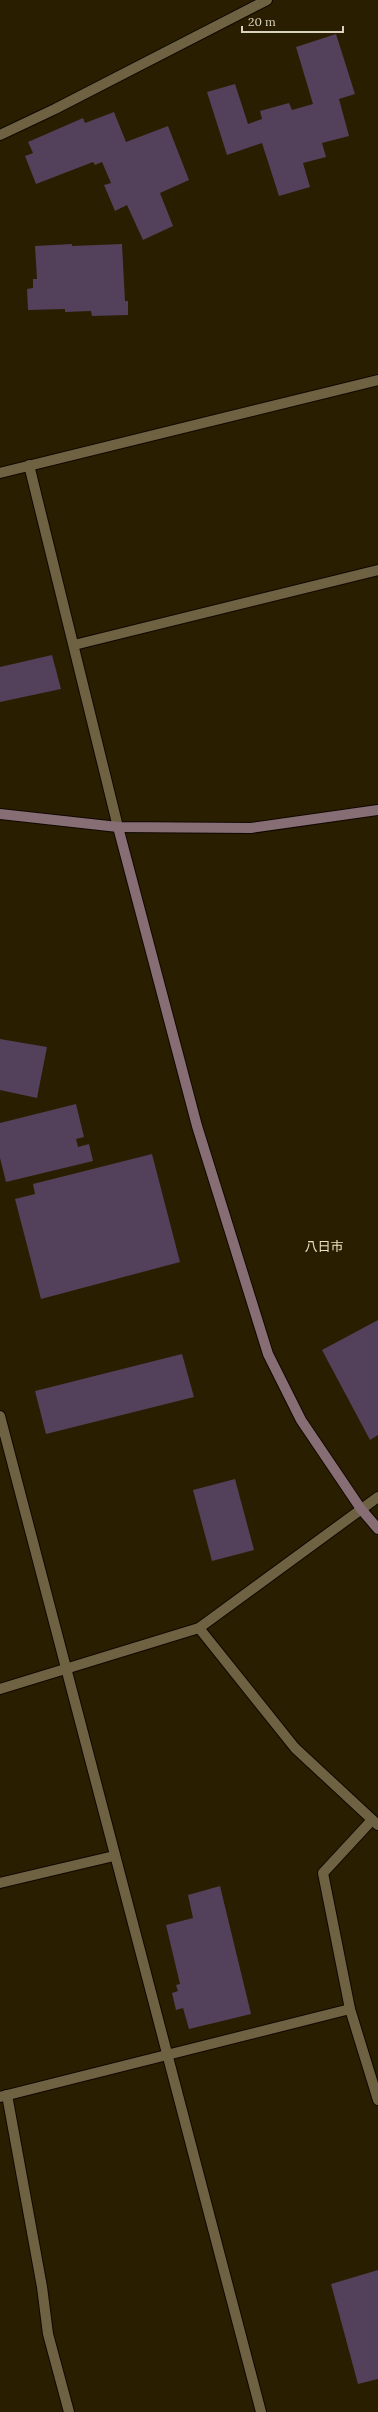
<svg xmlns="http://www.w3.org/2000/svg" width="378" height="2412" font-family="Lora,'Noto Sans JP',serif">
	<rect width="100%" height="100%" fill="#291e00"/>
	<!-- building -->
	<g fill="#53405a">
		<polygon points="336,34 355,94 339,99 349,136 322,143 326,157 303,163 310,187 279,196 262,143 227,155 207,92 235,84 248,124 262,119 260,111 289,103 292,110 313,104 296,47"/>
		<polygon points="114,112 126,142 168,126 189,180 160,193 173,226 143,240 127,205 115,211 104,185 111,183 102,162 95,165 93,162 36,184 25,156 33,153 28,142 83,118 85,123"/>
		<polygon points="72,244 72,246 122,244 125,301 128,301 128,315 92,316 91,311 65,312 65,309 28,310 27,289 33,288 33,279 37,279 35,246"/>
		<polygon points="52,655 61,689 0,702 0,667"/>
		<polygon points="0,1039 47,1047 37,1098 0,1090"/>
		<polygon points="76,1104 84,1137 76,1139 78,1147 89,1144 93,1161 6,1182 0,1158 0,1123"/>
		<polygon points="152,1154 180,1262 41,1299 15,1199 35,1194 33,1184"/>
		<polygon points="378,1320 378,1435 370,1440 322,1350"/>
		<polygon points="182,1354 194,1397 46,1434 35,1391"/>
		<polygon points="235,1479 254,1550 212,1561 193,1490"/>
		<polygon points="220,1886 251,2014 189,2029 183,2008 176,2010 172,1993 178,1991 176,1985 180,1984 166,1925 193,1918 188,1895"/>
		<polygon points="378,2270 378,2379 358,2384 331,2284"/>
	</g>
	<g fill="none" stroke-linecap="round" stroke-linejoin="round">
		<!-- street casing -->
		<g stroke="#100800" stroke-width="12">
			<g id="street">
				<polyline points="0,135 55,109 267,0"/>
				<polyline points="29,465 118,827"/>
				<polyline points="0,473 378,380"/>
				<polyline points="74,645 378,570"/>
				<polyline points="0,1416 261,2412"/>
				<polyline points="378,1497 199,1628 295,1748 378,1825"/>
				<polyline points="0,1689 199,1628"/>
				<polyline points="0,1883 114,1856"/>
				<polyline points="350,2009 323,1873 372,1820"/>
				<polyline points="7,2095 42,2287 48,2334 69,2412"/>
				<polyline points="0,2097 350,2009 378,2100"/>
			</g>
		</g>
		<!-- secondary casing -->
		<g stroke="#100800" stroke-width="12">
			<g id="secondary">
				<polyline points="0,814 118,827 251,828 378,810"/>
				<polyline points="118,827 197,1126 268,1354 301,1420 361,1509 378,1529"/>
			</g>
		</g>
		<!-- street -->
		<use href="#street" stroke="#6e6242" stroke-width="10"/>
		<!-- secondary -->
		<use href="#secondary" stroke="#876d74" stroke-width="10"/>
	</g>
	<g text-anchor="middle" stroke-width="3" stroke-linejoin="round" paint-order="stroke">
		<!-- quarter labels -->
		<g font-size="13" fill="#efe1bd" stroke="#291e00">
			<text x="324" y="1251">八日市</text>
		</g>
	</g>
	<!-- scale -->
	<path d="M242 26v6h101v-6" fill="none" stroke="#d9d2c1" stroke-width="2"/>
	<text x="248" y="26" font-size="12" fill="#d9d2c1" stroke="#291e00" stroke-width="3" paint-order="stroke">20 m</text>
</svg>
